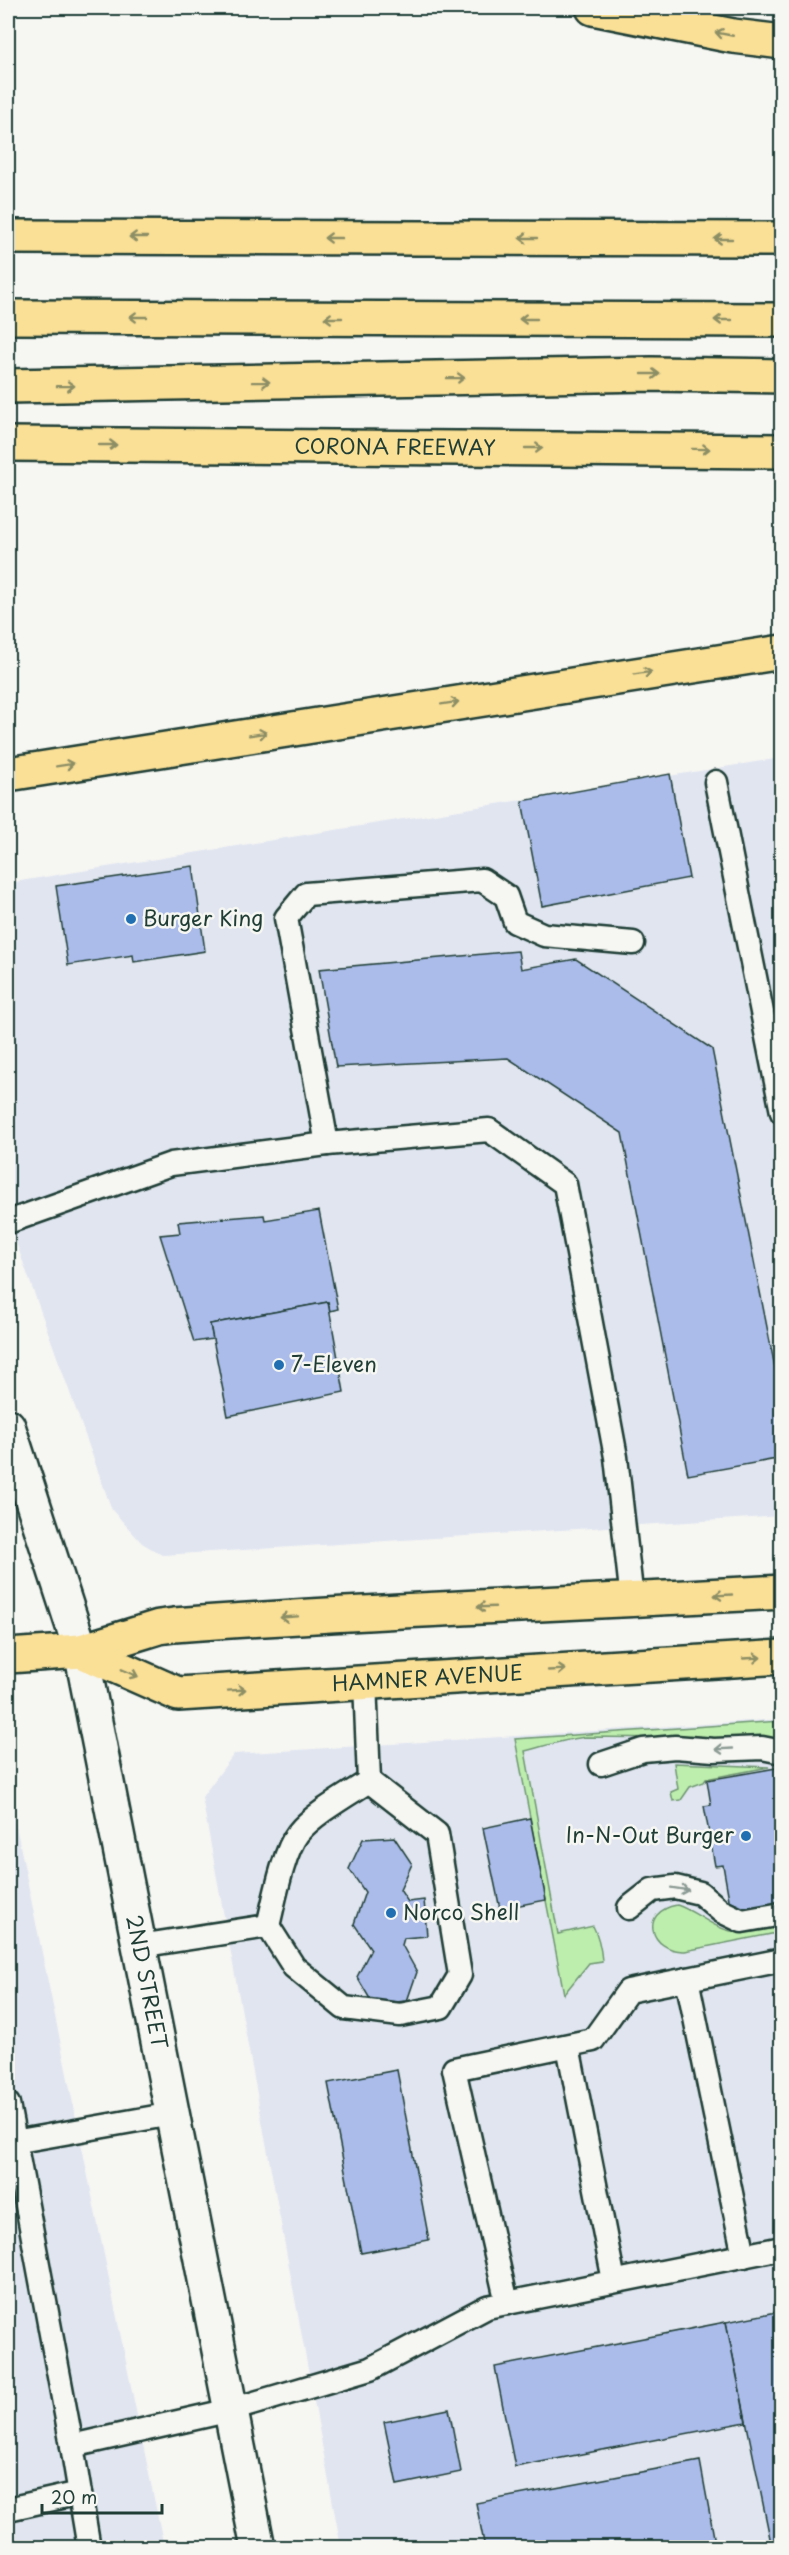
<svg xmlns="http://www.w3.org/2000/svg" width="789" height="2555" font-family="'Playpen Sans',sans-serif">
	<rect width="100%" height="100%" fill="#f6f6f2"/>
	<filter id="ink" filterUnits="userSpaceOnUse"><feTurbulence type="fractalNoise" baseFrequency=".0167" numOctaves="2"/><feDisplacementMap in="SourceGraphic" scale="12" xChannelSelector="R" yChannelSelector="G"/><feConvolveMatrix kernelMatrix="1 2 1 2 8 2 1 2 1" color-interpolation-filters="sRGB"/></filter>
	<g filter="url(#ink)">
		<!-- built -->
		<g fill="#e0e5f0">
			<polygon points="781,758 781,1516 162,1555 142,1543 112,1510 8,1220 8,883"/>
			<polygon points="781,1719 781,2547 341,2547 202,1797 234,1754"/>
			<polygon points="8,1787 164,2547 8,2547"/>
		</g>
		<!-- green -->
		<g fill="#beeeae" stroke="#6e9671" stroke-width="1.5">
			<path d="M781 1721V1742L769 1739 586 1737C565 1739 545 1746 525 1751L558 1934 593 1926C599 1937 601 1949 602 1961L589 1963 564 1994 515 1739Z"/>
			<polygon points="674,1763 769,1767 706,1779 704,1782 690,1787 681,1800 673,1801 671,1792 678,1789"/>
			<path d="M677 1905C698 1912 717 1932 739 1932 752 1932 768 1926 782 1923L781 1932 685 1951C650 1952 638 1912 677 1905Z"/>
		</g>
		<!-- building -->
		<g fill="#abbceb" stroke="#1f3d34" stroke-width="1.5">
			<polygon points="670,774 689,878 542,906 522,801"/>
			<polygon points="193,866 205,951 134,962 133,955 68,965 56,886"/>
			<polygon points="518,951 521,969 576,959 712,1049 782,1403 782,1458 688,1475 622,1133 508,1058 336,1067 319,969"/>
			<polygon points="319,1211 338,1309 330,1311 328,1302 210,1324 213,1339 194,1342 160,1235 180,1233 178,1222 264,1215 265,1220"/>
			<polygon points="328,1302 344,1392 228,1416 210,1324"/>
			<polygon points="782,1767 782,1902 731,1911 723,1865 715,1866 704,1806 711,1805 707,1780"/>
			<polygon points="530,1818 546,1900 500,1909 483,1828"/>
			<polygon points="394,1837 412,1864 400,1890 408,1902 424,1900 427,1936 404,1938 402,1945 417,1972 407,2001 373,2004 357,1977 371,1949 354,1924 365,1892 349,1869 363,1839"/>
			<polygon points="397,2070 429,2240 361,2253 328,2083"/>
			<polygon points="782,2311 782,2548 772,2548 726,2322"/>
			<polygon points="726,2322 746,2422 515,2467 495,2367"/>
			<polygon points="449,2409 461,2472 397,2485 384,2422"/>
			<polygon points="700,2461 716,2548 468,2548 468,2546 484,2543 476,2503"/>
		</g>
		<g fill="none" stroke-linecap="round" stroke-linejoin="round">
			<!-- service casing -->
			<g stroke="#1f3d34" stroke-width="27">
				<g id="service">
					<polyline points="716,782 782,1112"/>
					<polyline points="327,1144 286,918 306,894 482,880 506,896 515,922 544,935 633,943"/>
					<polyline points="8,1222 171,1164 327,1144 489,1130 565,1184 616,1457 632,1600"/>
					<polyline points="601,1764 643,1750 675,1747 714,1750 762,1748 782,1752"/>
					<polyline points="629,1908 652,1890 675,1887 700,1893 721,1911 742,1921 782,1914"/>
					<path d="M268 1926C274 1902 283 1852 298 1833 312 1815 349 1794 369 1781"/>
					<polyline points="139,1946 268,1926 294,1967 344,2008 400,2015 441,2007 460,1975 437,1834 369,1781 365,1681"/>
					<polyline points="687,1979 744,2256"/>
					<polyline points="568,2046 614,2281"/>
					<polyline points="8,2104 72,2446"/>
					<polyline points="8,2143 172,2114"/>
					<polyline points="507,2303 454,2069 593,2040 628,1991 782,1960"/>
					<polyline points="8,2509 80,2493"/>
					<polyline points="89,2548 72,2446 231,2410 370,2369 487,2307 782,2248"/>
				</g>
			</g>
			<!-- secondary casing -->
			<g stroke="#1f3d34" stroke-width="38">
				<g id="secondary">
					<path id="s1" d="M8 1426 81 1651 258 2548"/>
				</g>
			</g>
			<!-- primary casing -->
			<g stroke="#1f3d34" stroke-width="38">
				<g id="primary">
					<path id="s2" d="M81 1651 178 1694 782 1657"/>
					<path d="M8 1656 81 1651 159 1627 174 1625C377 1610 579 1603 782 1592"/>
				</g>
			</g>
			<!-- motorway casing -->
			<g stroke="#1f3d34" stroke-width="38">
				<g id="motorway">
					<polyline points="593,8 733,36 782,42"/>
					<polyline points="8,237 782,239"/>
					<polyline points="8,317 782,320"/>
					<polyline points="8,386 651,374 782,376"/>
					<path id="s3" d="M8 444 782 451"/>
					<polyline points="8,774 782,652"/>
				</g>
			</g>
			<!-- service -->
			<use href="#service" stroke="#f6f6f2" stroke-width="22"/>
			<!-- secondary -->
			<use href="#secondary" stroke="#f6f6f2" stroke-width="33"/>
			<!-- primary -->
			<use href="#primary" stroke="#fadf96" stroke-width="33"/>
			<!-- motorway -->
			<use href="#motorway" stroke="#fadf96" stroke-width="33"/>
		</g>
		<!-- one-way arrows -->
		<defs><path id="oneway-shaft" d="M-6 0H5M1.5-3L5.5 0L1.5 3" fill="none" stroke-width="1.6" stroke-linecap="round" stroke-linejoin="round" transform="scale(1.5)"/></defs>
		<g stroke="#8c8e65">
			<use href="#oneway-shaft" transform="translate(724 34) rotate(-169)"/>
			<use href="#oneway-shaft" transform="translate(138 237) rotate(-180)"/>
			<use href="#oneway-shaft" transform="translate(333 238) rotate(-180)"/>
			<use href="#oneway-shaft" transform="translate(528 238) rotate(-180)"/>
			<use href="#oneway-shaft" transform="translate(723 239) rotate(-180)"/>
			<use href="#oneway-shaft" transform="translate(138 317) rotate(-180)"/>
			<use href="#oneway-shaft" transform="translate(333 318) rotate(-180)"/>
			<use href="#oneway-shaft" transform="translate(528 319) rotate(-180)"/>
			<use href="#oneway-shaft" transform="translate(723 320) rotate(-180)"/>
			<use href="#oneway-shaft" transform="translate(651 374)"/>
			<use href="#oneway-shaft" transform="translate(456 378) rotate(-1)"/>
			<use href="#oneway-shaft" transform="translate(261 382) rotate(-1)"/>
			<use href="#oneway-shaft" transform="translate(66 386) rotate(-1)"/>
			<use href="#oneway-shaft" transform="translate(108 445)"/>
			<use href="#oneway-shaft" transform="translate(534 448)"/>
			<use href="#oneway-shaft" transform="translate(701 449) rotate(1)"/>
			<use href="#oneway-shaft" transform="translate(643 673) rotate(-9)"/>
			<use href="#oneway-shaft" transform="translate(450 703) rotate(-9)"/>
			<use href="#oneway-shaft" transform="translate(258 734) rotate(-9)"/>
			<use href="#oneway-shaft" transform="translate(65 765) rotate(-9)"/>
			<use href="#oneway-shaft" transform="translate(723 1595) rotate(177)"/>
			<use href="#oneway-shaft" transform="translate(486 1607) rotate(178)"/>
			<use href="#oneway-shaft" transform="translate(289 1617) rotate(176)"/>
			<use href="#oneway-shaft" transform="translate(752 1658) rotate(-3)"/>
			<use href="#oneway-shaft" transform="translate(557 1670) rotate(-3)"/>
			<use href="#oneway-shaft" transform="translate(130 1673) rotate(24)"/>
			<use href="#oneway-shaft" transform="translate(237 1690) rotate(-4)"/>
		</g>
		<g stroke="#8a9a93">
			<use href="#oneway-shaft" transform="translate(724 1749) rotate(177)"/>
			<use href="#oneway-shaft" transform="translate(680 1889) rotate(9)"/>
		</g>
	</g>
	<!-- markers -->
	<g fill="#1f6fb2" stroke="#f6f6f2" stroke-width="2">
		<circle cx="131" cy="919" r="6"/>
		<circle cx="279" cy="1365" r="6"/>
		<circle cx="746" cy="1836" r="6"/>
		<circle cx="391" cy="1913" r="6"/>
	</g>
	<g text-anchor="middle" stroke-width="5" stroke-linejoin="round" paint-order="stroke">
		<!-- street labels -->
		<g font-size="21" fill="#1f3d34" stroke="#f6f6f2">
			<text dy="7" stroke="none"><textPath href="#s3" startOffset="387">CORONA FREEWAY</textPath></text>
			<text dy="7" stroke="none"><textPath href="#s2" startOffset="356">HAMNER AVENUE</textPath></text>
			<text dy="7" stroke="none"><textPath href="#s1" startOffset="574">2ND STREET</textPath></text>
		</g>
		<!-- poi labels -->
		<g font-size="21" fill="#1f3d34" stroke="#f6f6f2" text-anchor="start">
			<text x="143" y="926">Burger King</text>
			<text x="291" y="1372">7-Eleven</text>
			<text x="734" y="1843" text-anchor="end">In-N-Out Burger</text>
			<text x="403" y="1920">Norco Shell</text>
		</g>
	</g>
	<!-- margin -->
	<rect width="789" height="2555" fill="none" stroke="#f6f6f2" stroke-width="30"/>
	<rect x="15" y="15" width="759" height="2525" fill="none" stroke="#1f3d34" stroke-width="2" filter="url(#ink)"/>
	<!-- scale -->
	<path d="M42 2504v9h120v-9" fill="none" stroke="#1f3d34" stroke-width="3"/>
	<text x="51" y="2504" font-size="18" fill="#1f3d34" stroke="#f6f6f2" stroke-width="4.5" paint-order="stroke">20 m</text>
</svg>
